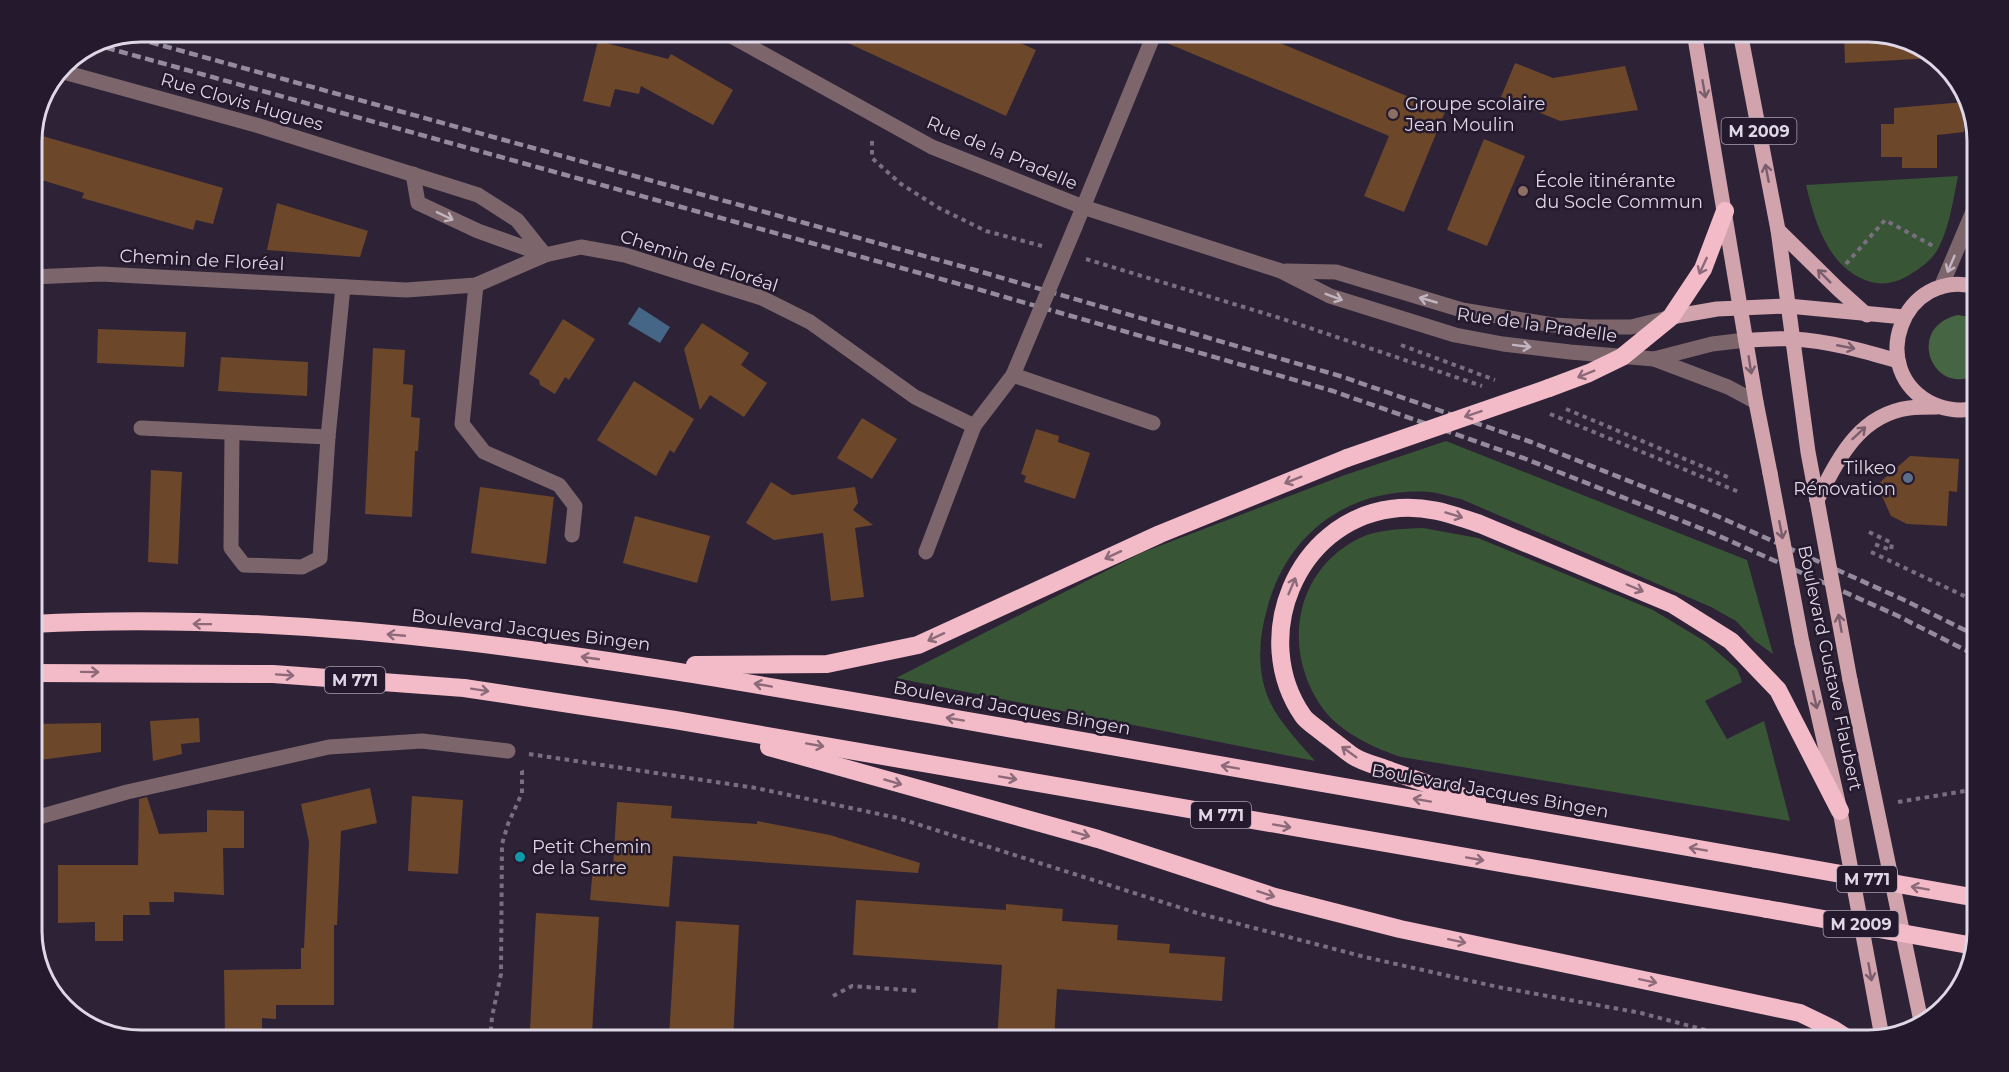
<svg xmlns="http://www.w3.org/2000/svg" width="2009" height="1072" font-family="Montserrat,sans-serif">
	<rect width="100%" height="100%" fill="#2e2237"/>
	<!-- green -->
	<g fill="#385536">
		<path d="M1958 176C1953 200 1950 225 1939 247 1932 261 1919 269 1906 277 1895 283 1882 285 1871 282 1829 270 1815 223 1806 185Z"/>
		<path d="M1446 441 1747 560 1773 654 1755 641 1736 621 1711 607 1461 499C1451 497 1440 493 1430 492 1350 487 1287 532 1267 609 1259 637 1257 667 1267 695 1276 719 1298 741 1315 761L896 678 1141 553 1342 476Z"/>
		<path d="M1423 528 1478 538 1653 610 1706 642 1737 669 1742 682 1705 701 1727 739 1764 721 1790 821 1401 757C1376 749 1340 732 1324 710 1281 653 1293 570 1360 538 1378 529 1403 529 1423 528Z"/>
	</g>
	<!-- forest -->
	<path fill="#466643" d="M1958 315 1970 317 1977 321V374C1933 399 1904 327 1958 315Z"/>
	<!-- water -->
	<polygon fill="#466688" points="639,307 670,327 660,343 628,324"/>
	<!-- building -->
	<g fill="#6c472a">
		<polygon points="824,32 996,32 1036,50 1006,116"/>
		<polygon points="1165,32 1254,32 1445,112 1404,212 1364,196 1389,136 1162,41"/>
		<polygon points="1875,33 1917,43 1934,58 1845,63 1844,35"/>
		<polygon points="598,41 668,59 671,54 733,90 713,125 641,86 639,94 615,89 610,107 583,101"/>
		<polygon points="1515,63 1553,78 1625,66 1638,110 1560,121 1501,97"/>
		<polygon points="1965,102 1964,132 1937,135 1937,168 1902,168 1902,157 1881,157 1881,124 1894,124 1894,108"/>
		<polygon points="32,133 223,188 213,224 196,220 193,230 82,198 84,193 32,177"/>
		<polygon points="1484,139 1525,156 1487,246 1447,230"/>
		<polygon points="277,203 368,231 360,257 267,250"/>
		<polygon points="563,319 595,339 569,380 565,377 555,394 540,385 539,380 529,374"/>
		<polygon points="702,323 749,353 741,365 767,383 744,417 710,395 700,410 684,349"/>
		<polygon points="98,329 186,332 184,367 97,363"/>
		<polygon points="373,348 405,350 403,384 413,385 411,417 420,418 418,451 415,451 412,517 365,514"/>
		<polygon points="221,357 308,362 307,396 218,391"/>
		<polygon points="634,381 694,419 674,453 670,450 656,476 597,440"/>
		<polygon points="862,418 897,439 872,479 837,458"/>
		<polygon points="1036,429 1059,436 1058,442 1090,453 1075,499 1024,482 1026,476 1021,474"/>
		<polygon points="1910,456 1959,459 1957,492 1949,491 1947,526 1907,524 1891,516 1877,485"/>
		<polygon points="151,470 182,472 178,564 148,562"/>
		<polygon points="771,482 792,495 855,487 858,503 853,510 873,525 855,528 864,597 831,601 823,533 774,540 746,523"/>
		<polygon points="480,487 554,497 546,564 471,553"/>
		<polygon points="635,516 710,536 697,583 623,563"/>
		<polygon points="199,718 200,742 181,744 182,754 153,761 150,721"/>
		<polygon points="101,723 101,752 32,761 32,724"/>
		<polygon points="370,788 377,823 341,831 337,925 334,925 334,1005 276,1005 276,1019 262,1018 262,1035 225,1035 224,970 301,969 301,948 304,948 309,842 301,804"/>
		<polygon points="412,796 463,800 458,874 408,871"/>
		<polygon points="147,797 159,834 207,832 207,810 244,811 244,848 223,848 224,895 174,892 174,902 149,902 150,915 123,915 123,941 95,941 95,922 58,923 58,865 138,865 139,799"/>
		<polygon points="617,802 672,806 671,818 757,824 757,821 830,835 920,863 918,873 673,856 669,907 590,900 593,867 613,869"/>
		<polygon points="856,900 1006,910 1006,904 1063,909 1062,921 1118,925 1117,940 1170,944 1169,953 1225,957 1222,1001 1057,989 1054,1040 997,1040 1002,965 853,955"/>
		<polygon points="536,913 599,917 592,1033 530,1029"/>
		<polygon points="676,921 739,925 733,1041 669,1037"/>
	</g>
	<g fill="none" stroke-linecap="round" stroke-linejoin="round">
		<!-- path -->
		<g stroke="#796f81" stroke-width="4" stroke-dasharray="4.5 4.5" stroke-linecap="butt">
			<polyline points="872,141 872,158 901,184 939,208 986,231 1042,246"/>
			<polyline points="1086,259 1283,319 1482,386"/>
			<polyline points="1846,264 1885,220 1935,247"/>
			<polyline points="1401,345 1495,380"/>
			<polyline points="1566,409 1730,478"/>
			<polyline points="1550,414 1739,492"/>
			<polyline points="1869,532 1892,543 1891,550 1874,544"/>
			<polyline points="1871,552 1977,602"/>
			<polyline points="529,754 756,788 898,818 1197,913 1365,957 1498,987 1641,1013 1743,1040"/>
			<polyline points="1898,802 1977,789"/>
			<polyline points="833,996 852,986 919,991"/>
			<polyline points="490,1040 492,1017 501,974 502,844 508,824 522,793 522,771 520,768"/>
		</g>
		<!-- minor -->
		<g stroke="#7c666b" stroke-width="15">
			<polyline points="724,32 932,147 1083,207 1281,271 1330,296 1455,335 1503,344 1570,352 1654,359 1728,387 1756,402"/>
			<polyline points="60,71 256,125 478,195 517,220 545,255"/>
			<polyline points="413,174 418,203 478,231 545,255"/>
			<polyline points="1075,227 1155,32"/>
			<polyline points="1286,271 1336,272 1462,310 1553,325 1591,327 1631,327 1668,318"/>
			<polyline points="32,277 101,274 406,290 476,285 545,255 581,247 625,255 762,298 810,322 915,397 974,426 1013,375 1153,423"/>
			<polyline points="476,285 462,424 484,452 559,485 575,506 572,535"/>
			<polyline points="1941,287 1977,202"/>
			<polyline points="1654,359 1712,344 1746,340"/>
			<polyline points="141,428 328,437"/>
			<polyline points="232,433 231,548 244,565 302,567 320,558 328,437 343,287"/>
			<polyline points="926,552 974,426"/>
			<polyline points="32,819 127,792 329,747 422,741 508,751"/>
		</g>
		<!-- major -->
		<g stroke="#d1a3ad" stroke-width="15">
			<polyline points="1694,32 1756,402 1770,473"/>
			<polyline points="1740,32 1778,230 1808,452 1817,500"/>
			<polyline points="1778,230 1838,289 1867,315"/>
			<path d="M1977 287C1903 266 1864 371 1933 404 1946 410 1963 412 1977 408"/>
			<polyline points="1671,317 1717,309 1788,306 1904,317"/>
			<path d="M1746 340C1761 340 1777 338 1793 339 1829 341 1864 351 1898 361"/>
			<path d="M1817 500C1838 460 1858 415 1909 408 1918 407 1928 407 1937 407"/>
			<polyline points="1802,643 1840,811 1882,1037"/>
			<polyline points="1850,680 1922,1026"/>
		</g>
		<!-- highway -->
		<g stroke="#f3bbc8" stroke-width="18">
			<polyline points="1549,388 1589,373 1622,357 1671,317 1703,269 1725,211"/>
			<path d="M32 624C333 608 632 663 928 714 1204 762 1480 811 1756 859"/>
			<polyline points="695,665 827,664 918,645 1160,534 1347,458"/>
			<polyline points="32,673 273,674 464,688 675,720 1767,909"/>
			<polyline points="769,747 1098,839 1275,897 1400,929 1800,1013 1833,1029 1850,1040"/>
			<path d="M1477 802C1448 791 1420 781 1391 771 1379 766 1364 763 1353 756 1343 749 1334 741 1324 734 1318 728 1308 723 1303 716 1249 638 1296 522 1391 509 1423 504 1451 514 1480 524L1672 604 1731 641 1778 690 1840 811"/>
		</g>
		<!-- rail -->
		<g stroke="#948b9c" stroke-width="4.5" stroke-dasharray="9 4.5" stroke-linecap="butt">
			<polyline points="124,35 975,270 1340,376 1531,442 1717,516 1902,599 1977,636"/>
			<polyline points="93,44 970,287 1333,391 1526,459 1710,532 1896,615 1977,656"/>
		</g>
		<!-- minor-bridge -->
		<polyline stroke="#7c666b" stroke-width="15" points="1013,375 1075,227"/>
		<!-- major-bridge -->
		<g stroke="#d1a3ad" stroke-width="15">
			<polyline points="1770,473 1802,643"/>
			<polyline points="1817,500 1850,680"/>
		</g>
		<!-- highway-bridge -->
		<g stroke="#f3bbc8" stroke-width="18">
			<polyline points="1347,458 1549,388"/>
			<polyline points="1756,859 1977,898"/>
			<polyline points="1767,909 1974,946"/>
		</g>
	</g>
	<!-- one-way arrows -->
	<defs><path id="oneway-shaft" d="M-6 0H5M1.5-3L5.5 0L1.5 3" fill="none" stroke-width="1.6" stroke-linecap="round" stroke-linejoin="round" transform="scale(1.5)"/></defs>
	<g stroke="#7a5e6d">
		<use href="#oneway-shaft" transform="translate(1704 89) rotate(80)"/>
		<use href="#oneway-shaft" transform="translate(1767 173) rotate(-101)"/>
		<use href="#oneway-shaft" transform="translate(1824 276) rotate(-135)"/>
		<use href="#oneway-shaft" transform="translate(1846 347) rotate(11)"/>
		<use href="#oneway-shaft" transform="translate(1750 365) rotate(81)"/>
		<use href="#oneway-shaft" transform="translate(1859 433) rotate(-43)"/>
		<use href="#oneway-shaft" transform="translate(1781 530) rotate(79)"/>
		<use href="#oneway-shaft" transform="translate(1840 623) rotate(-100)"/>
		<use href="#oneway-shaft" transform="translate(1815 700) rotate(77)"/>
		<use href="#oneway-shaft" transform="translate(1870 972) rotate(80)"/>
	</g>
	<g stroke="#c1b5c0">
		<use href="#oneway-shaft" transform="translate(445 216) rotate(26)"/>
		<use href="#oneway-shaft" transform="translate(1951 264) rotate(113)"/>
		<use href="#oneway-shaft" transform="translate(1334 297) rotate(21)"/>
		<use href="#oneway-shaft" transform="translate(1428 300) rotate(-164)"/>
		<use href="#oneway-shaft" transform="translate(1522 346) rotate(7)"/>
	</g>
	<g stroke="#8c6a7a">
		<use href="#oneway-shaft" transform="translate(1703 266) rotate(115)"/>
		<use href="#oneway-shaft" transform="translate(1586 374) rotate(158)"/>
		<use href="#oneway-shaft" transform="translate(1473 414) rotate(161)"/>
		<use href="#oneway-shaft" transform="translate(1293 480) rotate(158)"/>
		<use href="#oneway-shaft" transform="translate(1454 515) rotate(17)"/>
		<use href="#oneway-shaft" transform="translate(1113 555) rotate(155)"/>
		<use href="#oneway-shaft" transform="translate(1292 586) rotate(-67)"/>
		<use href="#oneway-shaft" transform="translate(1635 588) rotate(23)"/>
		<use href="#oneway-shaft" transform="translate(202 624) rotate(-179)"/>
		<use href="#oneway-shaft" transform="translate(396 635) rotate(-175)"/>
		<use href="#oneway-shaft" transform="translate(936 637) rotate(155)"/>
		<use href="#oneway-shaft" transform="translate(590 658) rotate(-172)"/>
		<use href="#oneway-shaft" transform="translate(90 672) rotate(1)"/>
		<use href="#oneway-shaft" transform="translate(285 675) rotate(4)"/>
		<use href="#oneway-shaft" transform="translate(763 685) rotate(-170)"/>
		<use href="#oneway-shaft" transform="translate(480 690) rotate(9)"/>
		<use href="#oneway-shaft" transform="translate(955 719) rotate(-170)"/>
		<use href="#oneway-shaft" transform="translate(815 745) rotate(10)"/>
		<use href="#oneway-shaft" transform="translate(1349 752) rotate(-144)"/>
		<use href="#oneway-shaft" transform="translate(1230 767) rotate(-170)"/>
		<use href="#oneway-shaft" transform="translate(1008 778) rotate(10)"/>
		<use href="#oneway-shaft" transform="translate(893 782) rotate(16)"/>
		<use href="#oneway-shaft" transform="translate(1422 800) rotate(-170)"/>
		<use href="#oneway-shaft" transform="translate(1282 826) rotate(10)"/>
		<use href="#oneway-shaft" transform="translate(1081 834) rotate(16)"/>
		<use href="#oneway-shaft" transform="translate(1698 849) rotate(-170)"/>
		<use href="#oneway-shaft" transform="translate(1475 859) rotate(10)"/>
		<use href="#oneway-shaft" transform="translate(1920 888) rotate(-170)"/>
		<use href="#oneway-shaft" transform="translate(1266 894) rotate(18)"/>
		<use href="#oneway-shaft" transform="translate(1457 941) rotate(12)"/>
		<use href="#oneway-shaft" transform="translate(1648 981) rotate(12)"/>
	</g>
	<!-- markers -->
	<g fill="#8d6e63" stroke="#24192d" stroke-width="2">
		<circle cx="1393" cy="114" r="6"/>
		<circle cx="1523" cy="191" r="6"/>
	</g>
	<circle fill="#5c6f8a" stroke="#24192d" stroke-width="2" cx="1908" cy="478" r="6"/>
	<circle fill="#0f9aa8" stroke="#24192d" stroke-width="2" cx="520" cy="857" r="6"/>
	<g text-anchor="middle" stroke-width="5" stroke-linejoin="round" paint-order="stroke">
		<!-- shield labels -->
		<g fill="#24192d" stroke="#a69eae" stroke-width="1.5">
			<rect x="1721.5" y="118" width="75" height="26" rx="4.5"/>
			<rect x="325" y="667" width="60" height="26" rx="4.5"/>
			<rect x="1191" y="802" width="60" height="26" rx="4.5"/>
			<rect x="1837" y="866" width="60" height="26" rx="4.5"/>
			<rect x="1823.5" y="911" width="75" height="26" rx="4.5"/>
		</g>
		<g font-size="16" font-weight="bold" fill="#ded7e5">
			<text x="1759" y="137">M 2009</text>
			<text x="355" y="686">M 771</text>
			<text x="1221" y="821">M 771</text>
			<text x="1867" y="885">M 771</text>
			<text x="1861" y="930">M 2009</text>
		</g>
		<!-- street labels -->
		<g font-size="18" fill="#ded7e5" stroke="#24192d">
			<text transform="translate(242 102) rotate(16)" y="6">Rue Clovis Hugues</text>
			<text transform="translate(1002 153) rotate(23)" y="6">Rue de la Pradelle</text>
			<text transform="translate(202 260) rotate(3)" y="6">Chemin de Floréal</text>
			<text transform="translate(699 261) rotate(18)" y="6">Chemin de Floréal</text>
			<text transform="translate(1537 325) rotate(8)" y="6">Rue de la Pradelle</text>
			<text transform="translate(531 630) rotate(7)" y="6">Boulevard Jacques Bingen</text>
			<text transform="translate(1830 668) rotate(78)" y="6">Boulevard Gustave Flaubert</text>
			<text transform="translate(1012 708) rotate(10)" y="6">Boulevard Jacques Bingen</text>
			<text transform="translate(1490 791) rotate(10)" y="6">Boulevard Jacques Bingen</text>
		</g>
		<!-- poi labels -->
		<g font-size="18" fill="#ded7e5" stroke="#24192d" text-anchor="start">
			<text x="1405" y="110">Groupe scolaire<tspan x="1405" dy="21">Jean Moulin</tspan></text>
			<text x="1535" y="187">École itinérante<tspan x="1535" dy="21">du Socle Commun</tspan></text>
			<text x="1896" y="474" text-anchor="end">Tilkeo<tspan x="1896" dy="21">Rénovation</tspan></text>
			<text x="532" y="853">Petit Chemin<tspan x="532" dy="21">de la Sarre</tspan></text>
		</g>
	</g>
	<!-- crop -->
	<path d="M0 0H2009V1072H0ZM141 42H1868A99 99 0 0 1 1967 141V931A99 99 0 0 1 1868 1030H141A99 99 0 0 1 42 931V141A99 99 0 0 1 141 42Z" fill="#24192d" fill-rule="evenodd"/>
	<path fill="none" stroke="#ded7e5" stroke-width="3" d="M141 42H1868A99 99 0 0 1 1967 141V931A99 99 0 0 1 1868 1030H141A99 99 0 0 1 42 931V141A99 99 0 0 1 141 42Z"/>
</svg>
